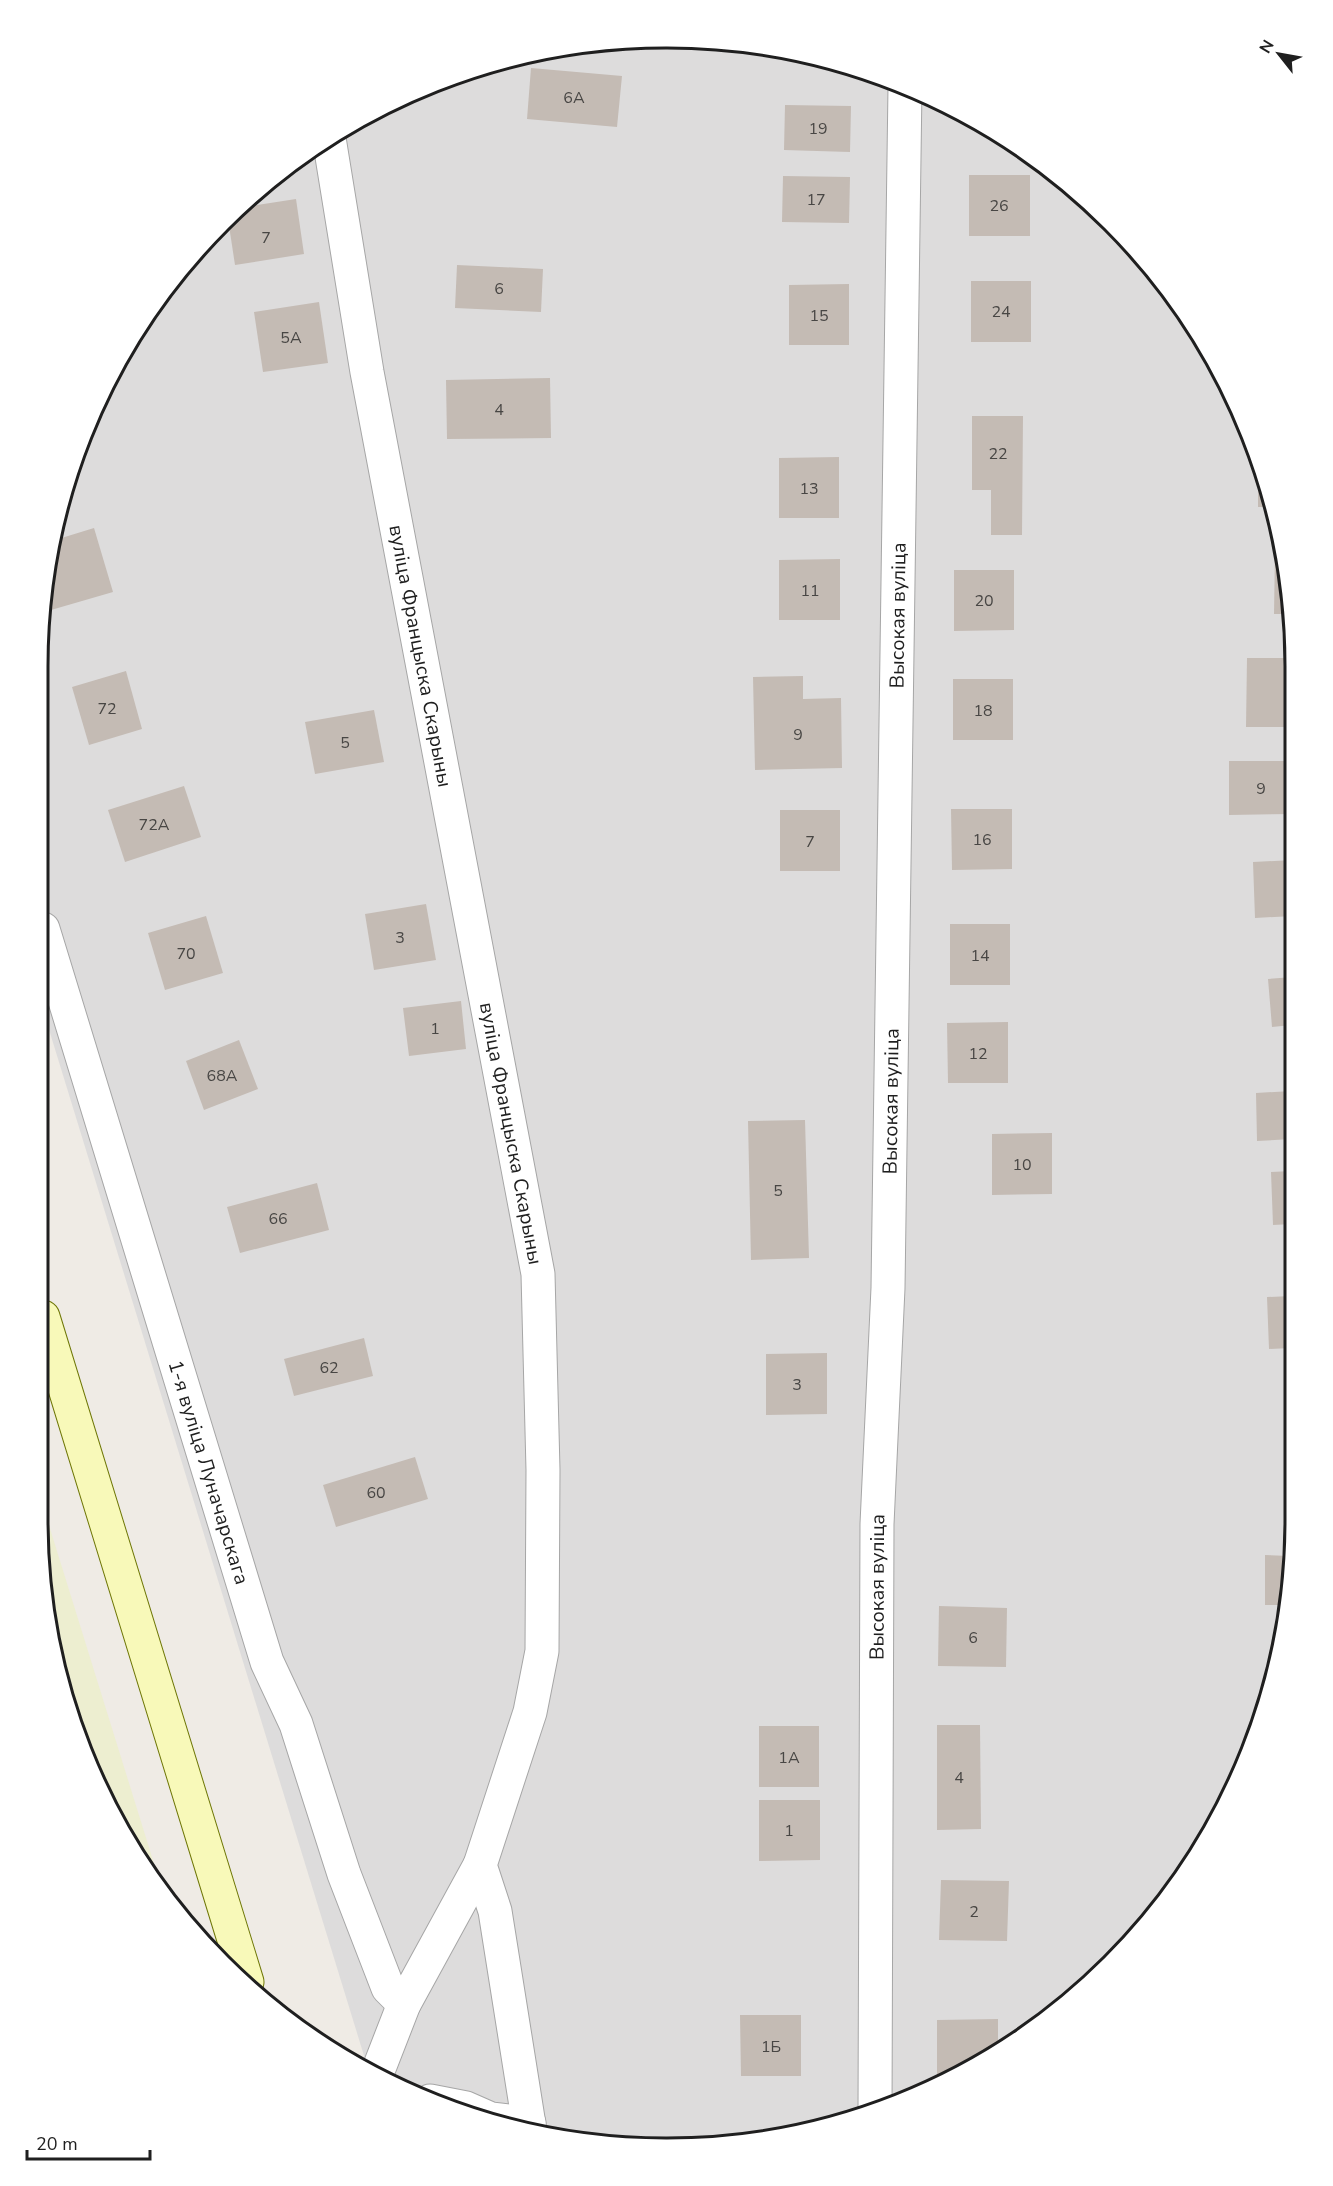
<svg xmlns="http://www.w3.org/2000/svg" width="1333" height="2186" font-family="'Nunito Sans',sans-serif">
	<rect width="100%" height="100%" fill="#efebe5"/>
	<!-- residential -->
	<polygon fill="#dddcdc" points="707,39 829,59 944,102 1049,167 1140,252 1211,352 1262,465 1294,625 1290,1601 1248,1760 1166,1902 1049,2019 945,2083 868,2115 749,2143 666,2148 584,2143 465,2115 388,2083 369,2072 43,1010 43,585 85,426 167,284 252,194 352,122 464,71 584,43"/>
	<!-- farmland -->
	<polygon fill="#edeed0" points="43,1506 165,1899 103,1798 71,1721 43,1602"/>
	<!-- building -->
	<g fill="#c4bbb4">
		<polygon points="531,68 622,76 617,127 527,119"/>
		<polygon points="785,105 851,106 850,152 784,150"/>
		<rect x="969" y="175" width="61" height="61"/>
		<polygon points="783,176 850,177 849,223 782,222"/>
		<polygon points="296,199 304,254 235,265 228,219 238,208"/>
		<polygon points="457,265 543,269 541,312 455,308"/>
		<rect x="971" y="281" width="60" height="61"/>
		<polygon points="849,284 849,345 789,345 789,285"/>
		<polygon points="319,302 328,363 263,372 254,312"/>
		<polygon points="550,378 551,438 447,439 446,380"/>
		<polygon points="972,416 1023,416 1022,535 991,535 991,490 972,490"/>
		<polygon points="1258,454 1262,465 1271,507 1258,507"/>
		<polygon points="839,457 839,518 779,518 779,458"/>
		<polygon points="94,528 113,592 51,610 43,584 55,540"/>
		<polygon points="1275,550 1279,550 1292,614 1274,614"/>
		<polygon points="840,559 840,620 779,620 779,560"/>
		<polygon points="954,570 1014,570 1014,630 954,631"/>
		<polygon points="1247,658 1294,658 1294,727 1246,727"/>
		<polygon points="126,671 142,729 89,745 72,687"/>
		<polygon points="803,676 803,699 841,698 842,768 755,770 753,677"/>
		<rect x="953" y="679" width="60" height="61"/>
		<polygon points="374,710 384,762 315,774 305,722"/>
		<polygon points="1229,761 1294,761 1293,814 1229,815"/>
		<polygon points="184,786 201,837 125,862 108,810"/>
		<polygon points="951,809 1012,809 1012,869 952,870"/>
		<rect x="780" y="810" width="60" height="61"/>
		<polygon points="1293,860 1293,916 1255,918 1253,862"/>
		<polygon points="426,904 436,960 374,970 365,914"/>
		<polygon points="206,916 223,973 165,990 148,933"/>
		<rect x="950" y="924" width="60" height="61"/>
		<polygon points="1293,977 1292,1025 1272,1027 1268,979"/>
		<polygon points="461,1001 466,1049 409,1056 403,1008"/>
		<polygon points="1008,1022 1008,1083 948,1083 947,1023"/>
		<polygon points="239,1040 258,1089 204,1110 186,1061"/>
		<polygon points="1292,1091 1292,1139 1257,1141 1256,1093"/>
		<polygon points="805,1120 809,1258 751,1260 748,1121"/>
		<polygon points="1052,1133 1052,1194 992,1195 992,1134"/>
		<polygon points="1292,1171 1292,1224 1273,1225 1271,1172"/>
		<polygon points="317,1183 329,1230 240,1253 227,1207"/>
		<polygon points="1291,1296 1291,1348 1269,1349 1267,1297"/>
		<polygon points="364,1338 373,1376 294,1396 284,1359"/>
		<polygon points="827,1353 827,1414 766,1415 766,1354"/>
		<polygon points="415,1457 428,1499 336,1527 323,1485"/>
		<polygon points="1265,1555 1290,1556 1289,1605 1265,1605"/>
		<polygon points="939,1606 1007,1608 1006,1667 938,1666"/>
		<polygon points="937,1725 980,1725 981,1829 937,1830"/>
		<rect x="759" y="1726" width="60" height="61"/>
		<polygon points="759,1800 820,1800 820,1860 759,1861"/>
		<polygon points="941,1880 1009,1881 1007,1941 939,1940"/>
		<polygon points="740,2015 801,2015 801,2076 741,2076"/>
		<polygon points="998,2019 998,2051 950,2080 937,2081 937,2020"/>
	</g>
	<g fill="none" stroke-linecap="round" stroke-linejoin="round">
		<!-- street casing -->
		<g stroke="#a6a6a6" stroke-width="35">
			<g id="street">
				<path id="s1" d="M329 138 367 372 538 1274 543 1470 542 1651 530 1712 480 1865 495 1911 530 2131"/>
				<path id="s2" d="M43 929 267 1662 296 1724 344 1874 388 1988 404 2004"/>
				<polyline points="376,2076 404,2004 480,1865"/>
				<polyline points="430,2101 466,2108 491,2119 529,2123"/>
				<path id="s3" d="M875 2113 877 1524 888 1288 905 87"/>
			</g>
		</g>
		<!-- secondary casing -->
		<g stroke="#6e7606" stroke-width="35">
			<polyline id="secondary" points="43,1317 247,1982"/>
		</g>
		<!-- street -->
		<use href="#street" stroke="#fff" stroke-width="33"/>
		<!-- secondary -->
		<use href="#secondary" stroke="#f8f9b9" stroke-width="33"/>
	</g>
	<g text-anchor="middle" stroke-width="6" stroke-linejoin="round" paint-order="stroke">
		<!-- number labels -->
		<g font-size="16" fill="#484644">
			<text x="574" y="103">6А</text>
			<text x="818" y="134">19</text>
			<text x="816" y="205">17</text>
			<text x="999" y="211">26</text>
			<text x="266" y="243">7</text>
			<text x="499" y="294">6</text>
			<text x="1001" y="317">24</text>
			<text x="819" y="321">15</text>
			<text x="291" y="343">5А</text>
			<text x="499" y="415">4</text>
			<text x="998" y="459">22</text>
			<text x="809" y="494">13</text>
			<text x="810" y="596">11</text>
			<text x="984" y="606">20</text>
			<text x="107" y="714">72</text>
			<text x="983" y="716">18</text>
			<text x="798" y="740">9</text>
			<text x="345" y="748">5</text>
			<text x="1261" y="794">9</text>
			<text x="154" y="830">72А</text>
			<text x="982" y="845">16</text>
			<text x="810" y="847">7</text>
			<text x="400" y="943">3</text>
			<text x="186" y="959">70</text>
			<text x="980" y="961">14</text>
			<text x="435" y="1034">1</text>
			<text x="978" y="1059">12</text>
			<text x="222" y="1081">68А</text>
			<text x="1022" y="1170">10</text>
			<text x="778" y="1196">5</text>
			<text x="278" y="1224">66</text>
			<text x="329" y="1373">62</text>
			<text x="797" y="1390">3</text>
			<text x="376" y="1498">60</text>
			<text x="973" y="1643">6</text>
			<text x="789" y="1763">1А</text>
			<text x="959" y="1783">4</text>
			<text x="789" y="1836">1</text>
			<text x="974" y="1917">2</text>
			<text x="771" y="2052">1Б</text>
		</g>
		<!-- street labels -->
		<g font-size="20" fill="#1f1f1f" stroke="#fff">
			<text dy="7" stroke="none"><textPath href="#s3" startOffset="1498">Высокая вуліца</textPath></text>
			<text dy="7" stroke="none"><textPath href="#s1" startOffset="526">вуліца Францыска Скарыны</textPath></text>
			<text dy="7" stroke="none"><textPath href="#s3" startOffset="1012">Высокая вуліца</textPath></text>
			<text dy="7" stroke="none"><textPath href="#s1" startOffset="1012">вуліца Францыска Скарыны</textPath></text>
			<text dy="7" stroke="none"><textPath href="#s2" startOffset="568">1-я вуліца Луначарскага</textPath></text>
			<text dy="7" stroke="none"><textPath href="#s3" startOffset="526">Высокая вуліца</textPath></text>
		</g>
	</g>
	<!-- crop -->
	<path d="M0 0H1333V2186H0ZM666 48H667A618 618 0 0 1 1285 666V1520A618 618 0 0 1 667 2138H666A618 618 0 0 1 48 1520V666A618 618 0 0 1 666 48Z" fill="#fff" fill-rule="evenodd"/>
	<path fill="none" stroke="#1f1f1f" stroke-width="3" d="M666 48H667A618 618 0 0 1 1285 666V1520A618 618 0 0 1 667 2138H666A618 618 0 0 1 48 1520V666A618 618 0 0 1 666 48Z"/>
	<!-- north arrow -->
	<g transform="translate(1279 54) rotate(301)" stroke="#ffffff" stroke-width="4.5" paint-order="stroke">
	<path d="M0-4.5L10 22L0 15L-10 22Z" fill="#1f1f1f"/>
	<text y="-9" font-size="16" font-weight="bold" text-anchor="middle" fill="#1f1f1f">N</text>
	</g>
	<!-- scale -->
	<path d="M27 2150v9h123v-9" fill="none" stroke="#1f1f1f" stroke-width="3"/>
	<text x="36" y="2150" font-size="18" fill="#1f1f1f" stroke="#ffffff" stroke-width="4.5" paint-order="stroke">20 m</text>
</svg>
